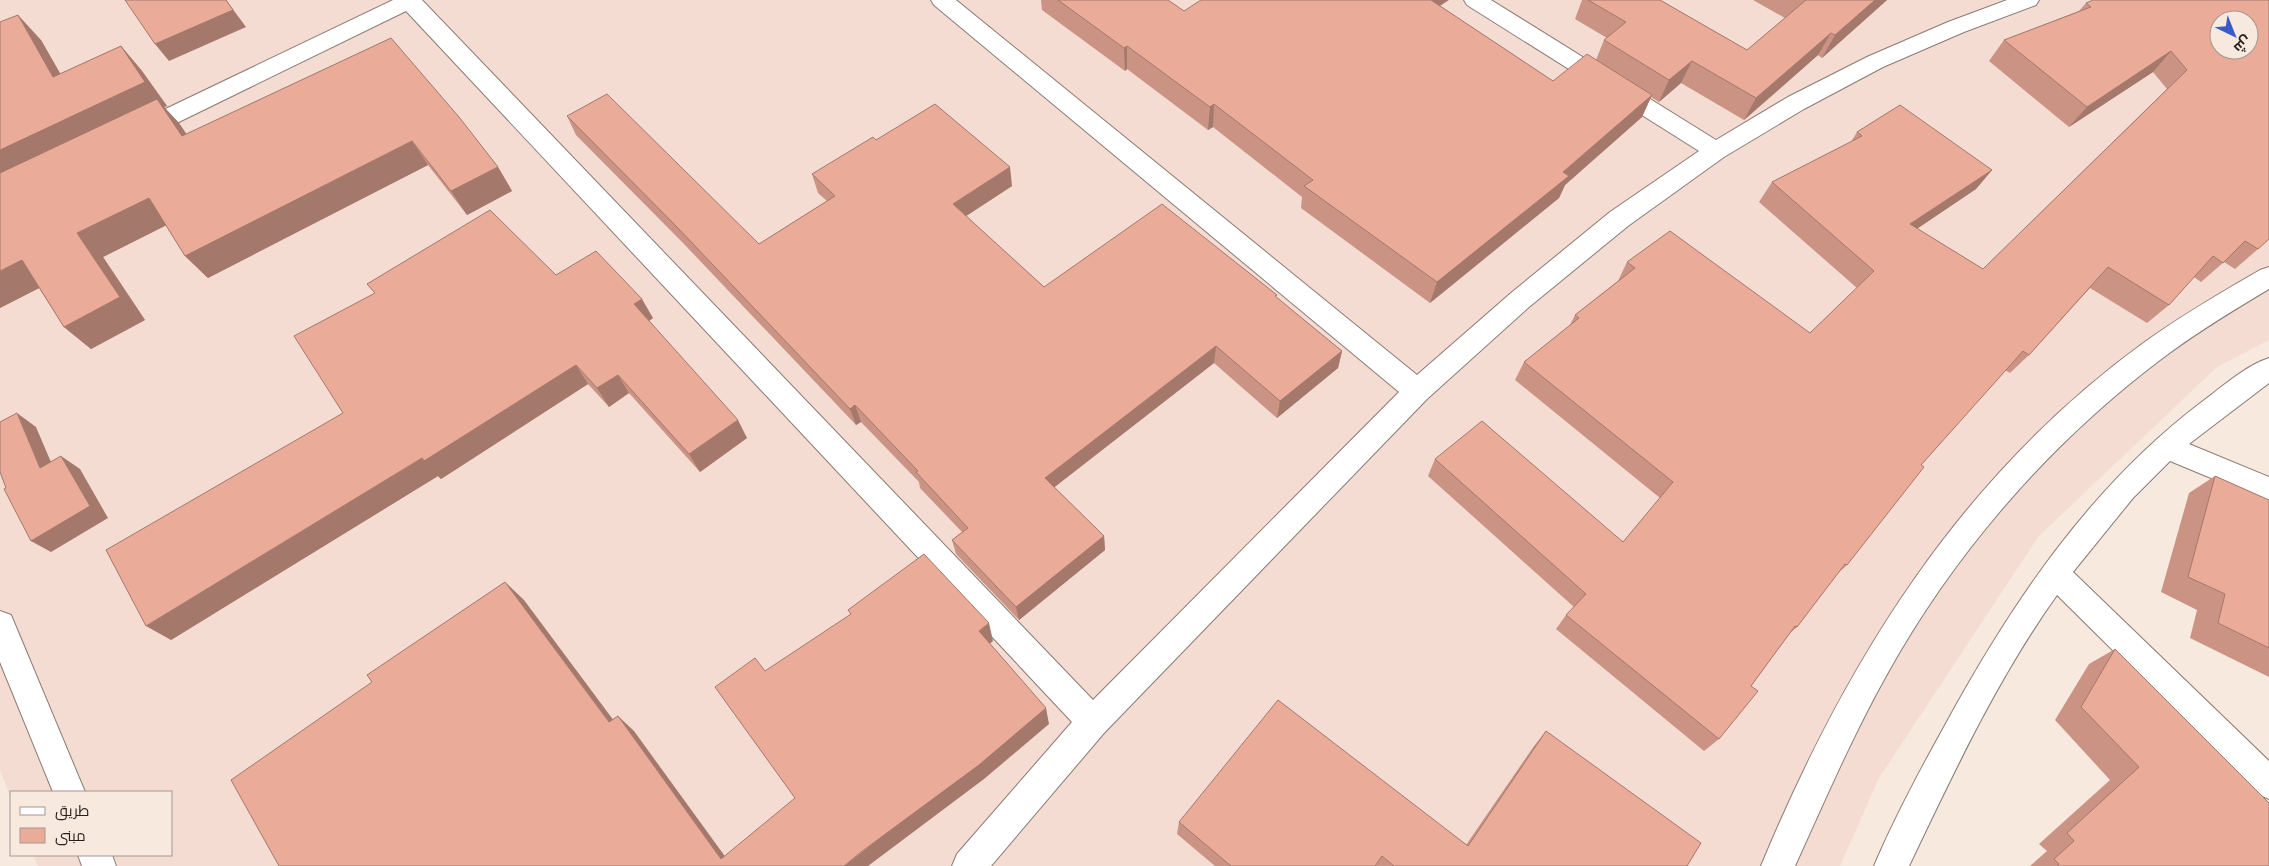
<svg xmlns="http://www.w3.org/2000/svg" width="2269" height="866" font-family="Arial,Cairo,sans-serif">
	<rect width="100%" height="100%" fill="#f8e9df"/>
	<!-- industrial -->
	<path fill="#f4dcd2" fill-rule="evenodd" d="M0 0H2269V340L2217 367 2039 536 1879 778 1840 866H38L33 855H171V792H11V799L0 770ZM2219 20H2249V50H2219Z"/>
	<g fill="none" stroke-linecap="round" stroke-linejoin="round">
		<!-- minor casing -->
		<g stroke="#897b73" stroke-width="2">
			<g id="minor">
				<polygon points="393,0 422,0 1093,700 1399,392 934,5 931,0 956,0 1417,375 1511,293 1610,212 1699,151 1467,5 1464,0 1491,0 1716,140 1788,97 1867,57 1948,22 2007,0 2039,0 2036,5 1964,32 1883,67 1804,109 1724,157 1628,226 1529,307 1427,399 1104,733 991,866 952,866 957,854 1072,722 406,11 146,138 138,140 130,138 126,132 130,126"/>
				<path d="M2269 267V289C2232 311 2194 334 2160 360 2048 445 1954 553 1886 676 1852 737 1824 802 1795 866H1761C1846 661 1960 477 2142 344 2179 317 2220 293 2260 270Z"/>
				<path d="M2269 358V383L2189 444 2269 477V502L2170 461 2133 498 2073 572 2269 761V799L2258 794 2057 595C1997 679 1953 774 1909 866H1874C1894 819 1919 772 1944 727 2011 604 2089 487 2203 401 2223 386 2245 366 2269 358Z"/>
				<polygon points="0,611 11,615 85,792 53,792 0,662"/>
				<polygon points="78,855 112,855 116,866 82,866"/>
			</g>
		</g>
		<!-- minor -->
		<use href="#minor" fill="#fff" fill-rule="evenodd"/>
	</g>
	<!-- wall -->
	<g fill="#ca9384">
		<polygon points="1041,0 1168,0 1184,11 1440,6 1553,81 1596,60 1604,40 1607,38 1575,19 1582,0 1660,0 1747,50 1785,18 1753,0 1887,0 1822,58 1818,55 1744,120 1681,83 1659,102 1651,97 1642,117 1565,185 1559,198 1430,303 1301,208 1302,197 1213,127 1208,130 1127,69 1125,71 1042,10"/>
		<polygon points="2269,0 2258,249 2235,269 2224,262 2201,282 2194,277 2169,305 2147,323 2090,288 2029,355 2010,373 2005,370 1921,465 1847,565 1836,575 1797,627 1789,634 1751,686 1719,739 1704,751 1556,629 1566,615 1574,607 1428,476 1435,459 1623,542 1660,498 1515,380 1524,362 1570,325 1575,315 1618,281 1627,262 1810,333 1857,288 1759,202 1772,182 1851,142 1857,132 1992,170 1976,189 1917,229 1983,269 2167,89 2153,72 2069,127 1989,61 2004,40 2079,11 2086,3"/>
		<polygon points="391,38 498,167 512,191 467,215 428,165 208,278 185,256 166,225 103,257 145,320 91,349 64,327 39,288 0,308 41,40 60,74 121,46 142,71 167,106 164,107 179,123 186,134"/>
		<polygon points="567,116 759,244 827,201 818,193 812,174 876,140 1012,186 966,216 1044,287 1276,298 1342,351 1338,368 1277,418 1214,363 1054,487 1104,536 1105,550 1019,620 956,554 952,540 962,532 920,488 919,482 861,422 856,425 684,244 576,135"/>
		<polygon points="556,275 653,318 649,321 747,438 700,472 629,393 609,407 588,384 441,479 438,476 171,640 343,413 375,293 367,284"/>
		<polygon points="2215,476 2269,500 2269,677 2190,638 2197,610 2161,592 2189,493"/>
		<polygon points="2115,649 2269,866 2030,866 2047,851 2039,844 2110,780 2055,720 2089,664"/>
		<polygon points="1546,731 1687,866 1215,866 1177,834 1179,822 1466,845 1534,746"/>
	</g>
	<!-- shaded-wall -->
	<g fill="#a4786b">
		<polygon points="226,0 246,27 169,61 155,44"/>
		<polygon points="1425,0 1449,0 1420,19"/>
		<polygon points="1875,0 1887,0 1822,58 1835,35"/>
		<polygon points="18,15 41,40 76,101 53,77"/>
		<polygon points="1831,33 1818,55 1744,120 1756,98"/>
		<polygon points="121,46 142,71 167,106 164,107 179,123 204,160 0,186 0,150"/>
		<polygon points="1127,46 1127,69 1125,71 1124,48"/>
		<polygon points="2171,51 2153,72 2069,127 2087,107"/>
		<polygon points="1692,61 1681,83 1659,102 1669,80"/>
		<polygon points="1652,95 1642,117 1565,185 1559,198 1430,303 1437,282"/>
		<polygon points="1214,104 1213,127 1208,130 1210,107"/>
		<polygon points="412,141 428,165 208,278 185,256"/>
		<polygon points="498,167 512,191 467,215 451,191"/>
		<polygon points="1010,167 1012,186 957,222 953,204"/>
		<polygon points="1992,170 1976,189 1894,244 1910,224"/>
		<polygon points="149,198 173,222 103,257 145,320 91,349 64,327 77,233"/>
		<polygon points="22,260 49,283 0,308 0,271"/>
		<polygon points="642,299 653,318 645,324 634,304"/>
		<polygon points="1216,346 1214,363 1047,493 1045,478"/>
		<polygon points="1342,351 1338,368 1277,418 1280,401"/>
		<polygon points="576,365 588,384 441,479 438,476 171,640 146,626"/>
		<polygon points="618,375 629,393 609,407 597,388"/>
		<polygon points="855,405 861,422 856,425 850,409"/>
		<polygon points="17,413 36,427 59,481 40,468"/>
		<polygon points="738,420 747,438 700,472 689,454"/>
		<polygon points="61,456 80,469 108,518 51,552 31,541"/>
		<polygon points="1104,536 1105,550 1019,620 1016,607"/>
		<polygon points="505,582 524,600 626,737 609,722"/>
		<polygon points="989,623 993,641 984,649 979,631"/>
		<polygon points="1046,708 1049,724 984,779 868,866 844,866"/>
		<polygon points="618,716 634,731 732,866 721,859"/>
	</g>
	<!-- building -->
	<g fill="#ebab99" stroke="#a4786b" fill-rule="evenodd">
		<polygon points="125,0 226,0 233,10 155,44"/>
		<polygon points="1058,0 1168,0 1184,11 1201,0 1431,0 1553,81 1587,54 1652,95 1563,172 1569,176 1437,282 1304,186 1313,180 1214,104 1210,107 1127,46 1124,48"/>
		<polygon points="1588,0 1660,0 1747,50 1806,0 1875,0 1835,35 1831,33 1756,98 1692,61 1669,80 1604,40 1626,22"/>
		<path d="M2093 0H2269V239L2258 249 2245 241 2223 263 2213 256 2169 305 2108 267 2029 355 2023 351 1921 465 1924 467 1847 565 1845 564 1797 627 1795 626 1751 686 1758 691 1719 739 1566 615 1586 594 1435 459 1482 421 1623 542 1673 482 1524 362 1579 318 1575 315 1635 268 1627 262 1670 231 1810 333 1874 271 1772 182 1862 136 1857 132 1900 105 1992 170 1910 224 1983 269 2187 70 2171 51 2087 107 2004 40 2091 7 2086 3ZM2219 20H2249V50H2219Z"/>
		<polygon points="18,15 53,77 121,46 145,82 0,150 0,22"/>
		<polygon points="391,38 459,117 498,167 451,191 412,141 185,256 149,198 77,233 120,297 64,327 22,260 0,271 0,173 157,99 182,136"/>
		<polygon points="607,94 759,244 835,196 812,174 873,137 876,140 935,104 1010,167 953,204 1044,287 1162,204 1277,295 1275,296 1342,351 1280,401 1216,346 1045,478 1104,536 1016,607 952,540 968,528 916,472 918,471 855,405 850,409 676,226 567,116"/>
		<polygon points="490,210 556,275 596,251 642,299 634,304 738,420 689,454 618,375 597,388 576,365 424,461 422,458 146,626 106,550 343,413 294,336 375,293 367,284"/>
		<polygon points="17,413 40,468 61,456 90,506 31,541 4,489 6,488 0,472 0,422"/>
		<polygon points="2215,476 2269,500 2269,648 2218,623 2225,594 2188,577"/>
		<polygon points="924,554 989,623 979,631 1046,708 979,765 861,852 844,866 279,866 231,780 372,682 367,675 505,582 609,722 618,716 721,859 795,798 715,687 755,658 765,671 851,614 848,610"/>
		<polygon points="2115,649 2269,803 2269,866 2057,866 2059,864 2054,859 2074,841 2067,833 2139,767 2081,707"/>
		<polygon points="1278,700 1468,846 1546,731 1701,843 1687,866 1394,866 1382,856 1375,866 1231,866 1179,822"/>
	</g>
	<!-- legend -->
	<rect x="10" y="791" width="162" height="65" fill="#f8e9df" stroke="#a39891"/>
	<rect x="20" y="807" width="25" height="8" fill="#ffffff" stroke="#a39891"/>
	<text x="55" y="816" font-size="15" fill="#241f1b">طريق</text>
	<rect x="20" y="828" width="25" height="15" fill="#ebab99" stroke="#a39891"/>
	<text x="55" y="841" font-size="15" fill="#241f1b">مبنى</text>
	<!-- north arrow -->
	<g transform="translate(2234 35) rotate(137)"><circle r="24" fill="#f8e9df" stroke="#a39891"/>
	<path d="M0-4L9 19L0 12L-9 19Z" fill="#3a5acc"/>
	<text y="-8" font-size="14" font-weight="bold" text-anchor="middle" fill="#241f1b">ش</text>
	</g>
</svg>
